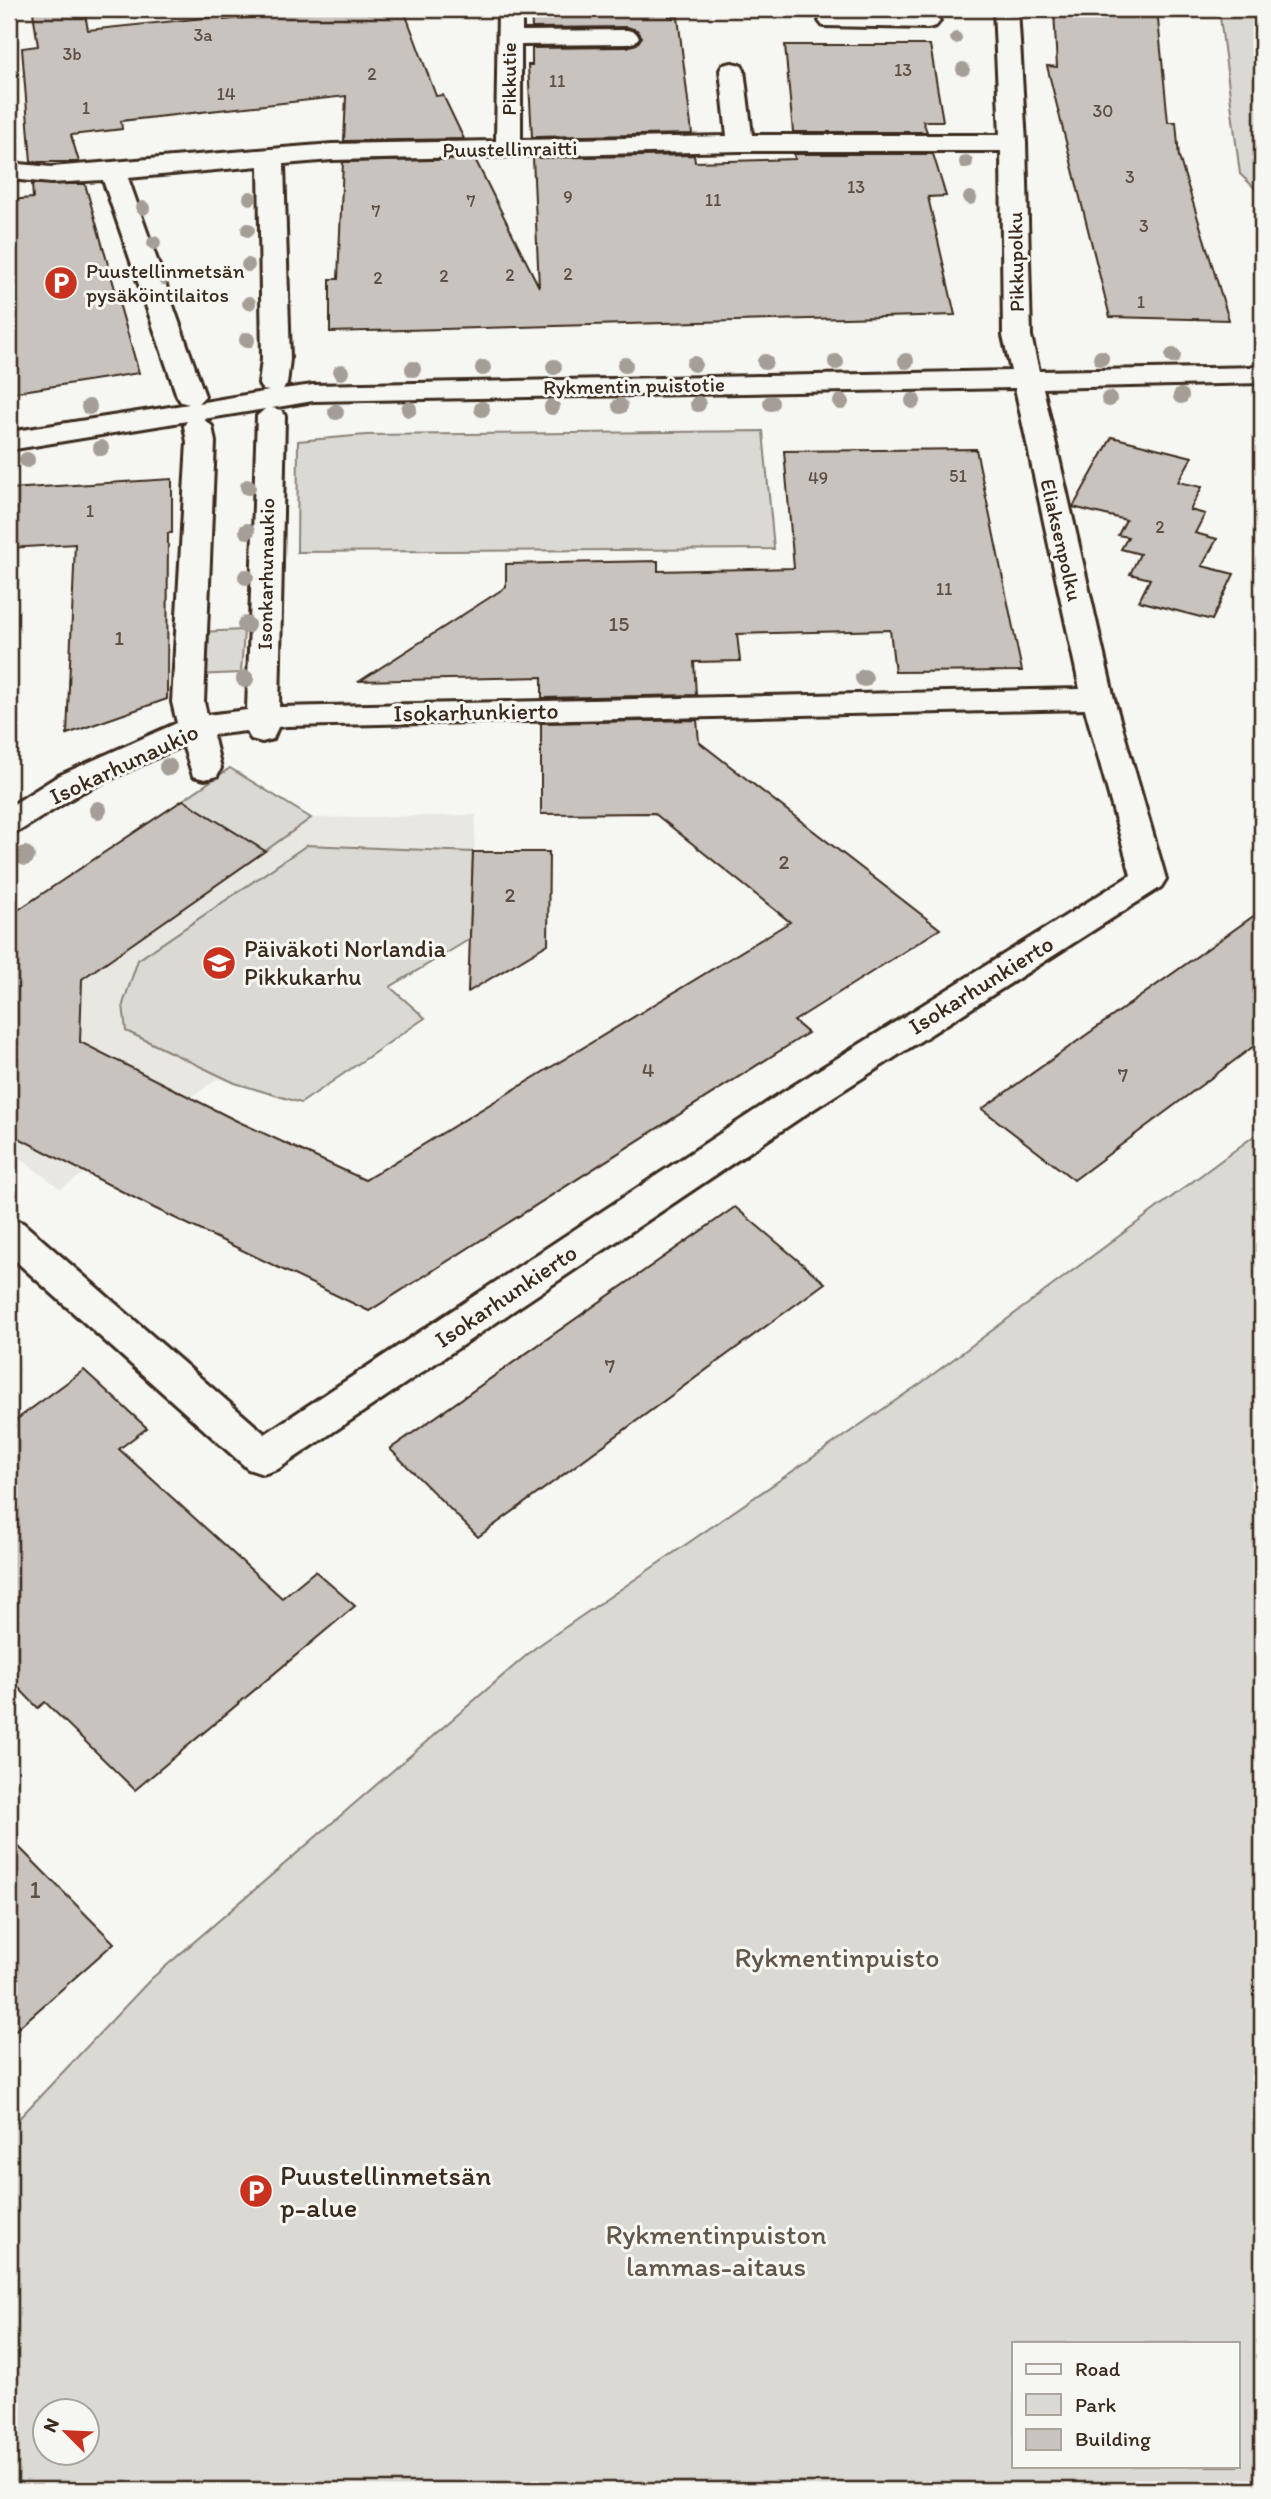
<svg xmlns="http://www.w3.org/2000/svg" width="1271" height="2499" font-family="Itim,sans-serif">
	<rect width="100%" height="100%" fill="#f6f6f2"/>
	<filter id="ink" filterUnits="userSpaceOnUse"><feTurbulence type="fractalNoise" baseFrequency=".0143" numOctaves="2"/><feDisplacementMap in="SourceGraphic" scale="14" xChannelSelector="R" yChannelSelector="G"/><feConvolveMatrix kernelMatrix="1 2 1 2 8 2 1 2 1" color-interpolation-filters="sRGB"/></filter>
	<g filter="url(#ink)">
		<!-- built -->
		<polygon fill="#e8e7e2" points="230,768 311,818 476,815 470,939 235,1083 217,1079 61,1189 9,1150 9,917"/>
		<!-- green -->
		<g fill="#dad9d3" stroke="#8a8278" stroke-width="2" fill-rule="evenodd">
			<polygon points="1219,9 1262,9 1262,195 1240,174"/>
			<polygon points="763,431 774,549 297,552 298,441 366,435"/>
			<polygon points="244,630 241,673 194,675 197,632"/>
			<polygon points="230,768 311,818 265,851 183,800"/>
			<polygon points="307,845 473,852 470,939 390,987 425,1018 301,1103 235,1083 126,1031 123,1004 138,960"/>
			<path d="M1262 1130V2490H9V2129L151 1979 535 1648 924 1381ZM1014 2343H1238V2466H1014ZM46 2412H88V2454H46Z"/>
		</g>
		<!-- building -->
		<g fill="#c8c3be" stroke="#3b2a1e" stroke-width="2">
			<polygon points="66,9 84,9 88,30 223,16 224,20 334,9 367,9 369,14 404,10 436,96 443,95 464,139 344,141 346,96 121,121 122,129 71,135 79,162 31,162 22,48 38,46 33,12"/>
			<polygon points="531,9 580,9 580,11 668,10 669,17 678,17 692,134 532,137 528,65 532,65 532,48 627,47 637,44 642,37 637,30 627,27 532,28"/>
			<polygon points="1103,9 1157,9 1168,122 1176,122 1179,157 1229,320 1110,317 1047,66 1057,67 1054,11 1103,13"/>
			<polygon points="785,45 930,45 943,121 923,121 927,132 793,132"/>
			<polygon points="794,154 933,154 946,196 928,197 955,315 330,332 330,279 338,279 343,162 475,159 539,287 533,158 694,155 695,162 795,159"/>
			<polygon points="32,184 85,184 139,373 9,393 9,200 33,198"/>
			<polygon points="1112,437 1192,457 1178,482 1202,487 1190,510 1205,514 1195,533 1217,539 1202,566 1234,574 1212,620 1139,601 1150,579 1130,574 1140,554 1121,549 1128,537 1118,535 1126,520 1073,507"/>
			<polygon points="976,449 1022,671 895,672 890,630 737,634 740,661 694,662 696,695 542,698 542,677 360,681 506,587 506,564 658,561 658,571 794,568 784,451"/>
			<polygon points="172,479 172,533 168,533 167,699 67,734 75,544 9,548 9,489"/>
			<polygon points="697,720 699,742 940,929 794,1021 808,1033 369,1311 154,1208 9,1133 9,916 183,800 265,851 82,979 80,1042 237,1121 365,1180 790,922 654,813 541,814 541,723"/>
			<polygon points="473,852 549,852 548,944 468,992"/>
			<polygon points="1262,910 1262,1040 1074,1180 982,1109"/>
			<polygon points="735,1207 825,1283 478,1537 390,1449"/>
			<polygon points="84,1370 147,1428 119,1449 282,1598 315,1571 355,1606 135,1790 45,1702 38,1708 9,1678 9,1425"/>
			<polygon points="9,1837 114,1943 9,2036"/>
		</g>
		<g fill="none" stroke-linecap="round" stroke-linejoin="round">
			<!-- minor casing -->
			<g stroke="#3b2a1e" stroke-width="6">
				<g id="minor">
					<path d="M498 9H522V31L627 30 635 32 639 37 635 42 627 44 521 45V140L727 136 720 70 723 65 732 63 741 65 744 70 752 135H1000L994 9H1018L1026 143 1031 336 1039 371 1262 367V383L1043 388 1114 699 1166 879 1161 887 806 1114 278 1469 263 1474 248 1469 9 1255V1218L23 1223 265 1434 780 1094 1131 875 1085 709 287 726 278 727 273 739 262 742 251 739 246 731 213 735 221 768 217 776 205 779 193 776 183 745 82 792 21 830 9 833V807L58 776 177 723 172 702 187 442 184 426 187 421 9 450V432L189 404 181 402 177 396 103 180 51 183 9 179V163L51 167 332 144 496 141ZM740 151H1001L1003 336 1011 371 313 385 283 389 287 384 290 359 284 164 332 160ZM259 166 262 359 259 384 263 390 269 391 198 403 205 396 128 178ZM1015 388 1080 689 279 707 285 416 281 410 272 408 313 401ZM265 409 257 416 247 710 207 715 204 702 215 442 212 426 203 419Z"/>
					<polygon points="831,14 928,14 936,16 940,21 936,26 928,28 823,26 819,21 823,16"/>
				</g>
			</g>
			<!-- minor -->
			<use href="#minor" fill="#f6f6f2" fill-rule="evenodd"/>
		</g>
		<!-- trees -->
		<g fill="#a59e96">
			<circle cx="956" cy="38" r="6"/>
			<circle cx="963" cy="69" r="7"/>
			<circle cx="966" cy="162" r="7"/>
			<circle cx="250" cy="198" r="7"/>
			<circle cx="970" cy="198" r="7"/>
			<circle cx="143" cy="208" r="7"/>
			<circle cx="248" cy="230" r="7"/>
			<circle cx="154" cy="243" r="7"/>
			<circle cx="248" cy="265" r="7"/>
			<circle cx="164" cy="278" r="7"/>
			<circle cx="249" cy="303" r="7"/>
			<circle cx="247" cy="340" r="8"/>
			<circle cx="1173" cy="356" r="8"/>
			<circle cx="1101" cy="358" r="8"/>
			<circle cx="906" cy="361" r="8"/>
			<circle cx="765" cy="362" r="8"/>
			<circle cx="836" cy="362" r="8"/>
			<circle cx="694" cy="364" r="8"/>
			<circle cx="625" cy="365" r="8"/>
			<circle cx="554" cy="367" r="8"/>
			<circle cx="483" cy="368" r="8"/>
			<circle cx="413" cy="369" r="8"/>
			<circle cx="341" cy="372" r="8"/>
			<circle cx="1181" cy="396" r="8"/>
			<circle cx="1109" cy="399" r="8"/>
			<circle cx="913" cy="401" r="8"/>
			<circle cx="841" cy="402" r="8"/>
			<circle cx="771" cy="403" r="8"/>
			<circle cx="698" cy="404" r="8"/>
			<circle cx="620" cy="406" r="8"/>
			<circle cx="89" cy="407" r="8"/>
			<circle cx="552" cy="407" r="8"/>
			<circle cx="409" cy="409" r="8"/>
			<circle cx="482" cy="409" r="8"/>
			<circle cx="336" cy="412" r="8"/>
			<circle cx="101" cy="448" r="8"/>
			<circle cx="27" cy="460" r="8"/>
			<circle cx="248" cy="487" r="8"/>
			<circle cx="247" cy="531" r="8"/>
			<circle cx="246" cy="577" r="8"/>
			<circle cx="246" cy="625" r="9"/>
			<circle cx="864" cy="678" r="9"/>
			<circle cx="245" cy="679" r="9"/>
			<circle cx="168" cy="767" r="9"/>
			<circle cx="98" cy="810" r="9"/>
			<circle cx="25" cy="856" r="10"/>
		</g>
	</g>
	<!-- icons -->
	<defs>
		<g id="parking-disc" transform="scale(1.75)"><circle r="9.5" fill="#c8321e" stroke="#f6f6f2"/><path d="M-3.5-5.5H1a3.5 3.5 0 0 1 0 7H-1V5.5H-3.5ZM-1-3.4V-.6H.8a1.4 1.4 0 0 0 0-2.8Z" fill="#fff"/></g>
		<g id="school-disc" transform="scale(1.75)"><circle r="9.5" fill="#c8321e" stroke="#f6f6f2"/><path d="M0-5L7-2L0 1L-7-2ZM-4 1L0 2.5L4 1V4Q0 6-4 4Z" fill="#fff"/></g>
	</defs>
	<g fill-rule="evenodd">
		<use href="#parking-disc" x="61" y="283"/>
		<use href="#school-disc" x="219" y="963"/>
		<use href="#parking-disc" x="256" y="2191"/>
	</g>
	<g text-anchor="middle" stroke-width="6" stroke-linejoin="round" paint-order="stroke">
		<!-- far-number labels -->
		<g font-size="18" fill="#5e5046">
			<text x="203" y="41">3a</text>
			<text x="72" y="60">3b</text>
			<text x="903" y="76">13</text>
			<text x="372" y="80">2</text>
			<text x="557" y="87">11</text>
			<text x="226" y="100">14</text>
			<text x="86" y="114">1</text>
			<text x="1103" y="117">30</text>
			<text x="1130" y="183">3</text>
			<text x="856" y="193">13</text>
			<text x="568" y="203">9</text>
			<text x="713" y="206">11</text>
			<text x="471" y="207">7</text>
			<text x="376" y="217">7</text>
			<text x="1144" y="232">3</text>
			<text x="568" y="280">2</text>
			<text x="510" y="281">2</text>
			<text x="444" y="282">2</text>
			<text x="378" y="284">2</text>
			<text x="1141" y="308">1</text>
			<text x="958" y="482">51</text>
			<text x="818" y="484">49</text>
			<text x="90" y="517">1</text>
			<text x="1160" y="533">2</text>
			<text x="944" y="595">11</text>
		</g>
		<!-- far-street labels -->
		<g font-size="21" fill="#3b2a1e" stroke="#f6f6f2">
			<text transform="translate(509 79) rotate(-90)" y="7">Pikkutie</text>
			<text transform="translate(510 149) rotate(-1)" y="7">Puustellinraitti</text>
			<text transform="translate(1016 262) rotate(-91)" y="7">Pikkupolku</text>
			<text transform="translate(634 386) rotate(-1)" y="7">Rykmentin puistotie</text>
			<text transform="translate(1061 540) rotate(77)" y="7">Eliaksenpolku</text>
			<text transform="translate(266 574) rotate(-89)" y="7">Isonkarhunaukio</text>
		</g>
		<!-- far-poi labels -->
		<g font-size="21" fill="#3b2a1e" stroke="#f6f6f2" text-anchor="start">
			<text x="86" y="278">Puustellinmetsän<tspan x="86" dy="24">pysäköintilaitos</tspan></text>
		</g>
		<!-- number labels -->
		<g font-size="21" fill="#5e5046">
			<text x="619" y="631">15</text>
			<text x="119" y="645">1</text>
			<text x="784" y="869">2</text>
			<text x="510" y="902">2</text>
			<text x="648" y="1077">4</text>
			<text x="1123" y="1082">7</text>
			<text x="610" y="1373">7</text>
		</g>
		<!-- street labels -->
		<g font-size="24" fill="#3b2a1e" stroke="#f6f6f2">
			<text transform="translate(476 712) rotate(-1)" y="8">Isokarhunkierto</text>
			<text transform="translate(124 764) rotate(-25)" y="8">Isokarhunaukio</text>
			<text transform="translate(981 985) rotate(-32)" y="8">Isokarhunkierto</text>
			<text transform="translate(506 1296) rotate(-34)" y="8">Isokarhunkierto</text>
		</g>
		<!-- poi labels -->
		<g font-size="24" fill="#3b2a1e" stroke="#f6f6f2" text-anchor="start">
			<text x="244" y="957">Päiväkoti Norlandia<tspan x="244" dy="28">Pikkukarhu</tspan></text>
		</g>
		<!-- near-number labels -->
		<g font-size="24" fill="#5e5046">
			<text x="35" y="1898">1</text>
		</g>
		<!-- near-park labels -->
		<g font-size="28" fill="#63564b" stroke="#f6f6f2">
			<text x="837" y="1967">Rykmentinpuisto</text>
			<text x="716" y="2244">Rykmentinpuiston<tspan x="716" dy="32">lammas-aitaus</tspan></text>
		</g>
		<!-- near-poi labels -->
		<g font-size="28" fill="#3b2a1e" stroke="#f6f6f2" text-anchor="start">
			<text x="280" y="2185">Puustellinmetsän<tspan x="280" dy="32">p-alue</tspan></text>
		</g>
	</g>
	<!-- margin -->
	<rect width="1271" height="2499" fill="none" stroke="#f6f6f2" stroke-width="35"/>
	<rect x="18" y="18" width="1236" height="2464" fill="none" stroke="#3b2a1e" stroke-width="2.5" filter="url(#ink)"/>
	<!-- legend -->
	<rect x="1012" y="2342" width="228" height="126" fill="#f6f6f2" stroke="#aba49d" stroke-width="2"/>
	<rect x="1026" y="2364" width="35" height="10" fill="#f6f6f2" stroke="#aba49d" stroke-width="2"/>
	<text x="1075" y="2376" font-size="21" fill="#3b2a1e">Road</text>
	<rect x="1026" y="2394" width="35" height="21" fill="#dad9d3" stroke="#aba49d" stroke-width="2"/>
	<text x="1075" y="2412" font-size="21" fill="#3b2a1e">Park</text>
	<rect x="1026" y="2429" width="35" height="21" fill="#c8c3be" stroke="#aba49d" stroke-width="2"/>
	<text x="1075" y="2446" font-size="21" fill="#3b2a1e">Building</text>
	<!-- north arrow -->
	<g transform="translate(66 2432) rotate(294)"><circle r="33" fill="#f6f6f2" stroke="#aba49d" stroke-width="2"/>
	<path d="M0-5L12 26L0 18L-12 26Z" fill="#c8321e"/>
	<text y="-10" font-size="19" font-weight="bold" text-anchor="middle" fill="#3b2a1e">N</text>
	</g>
</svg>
